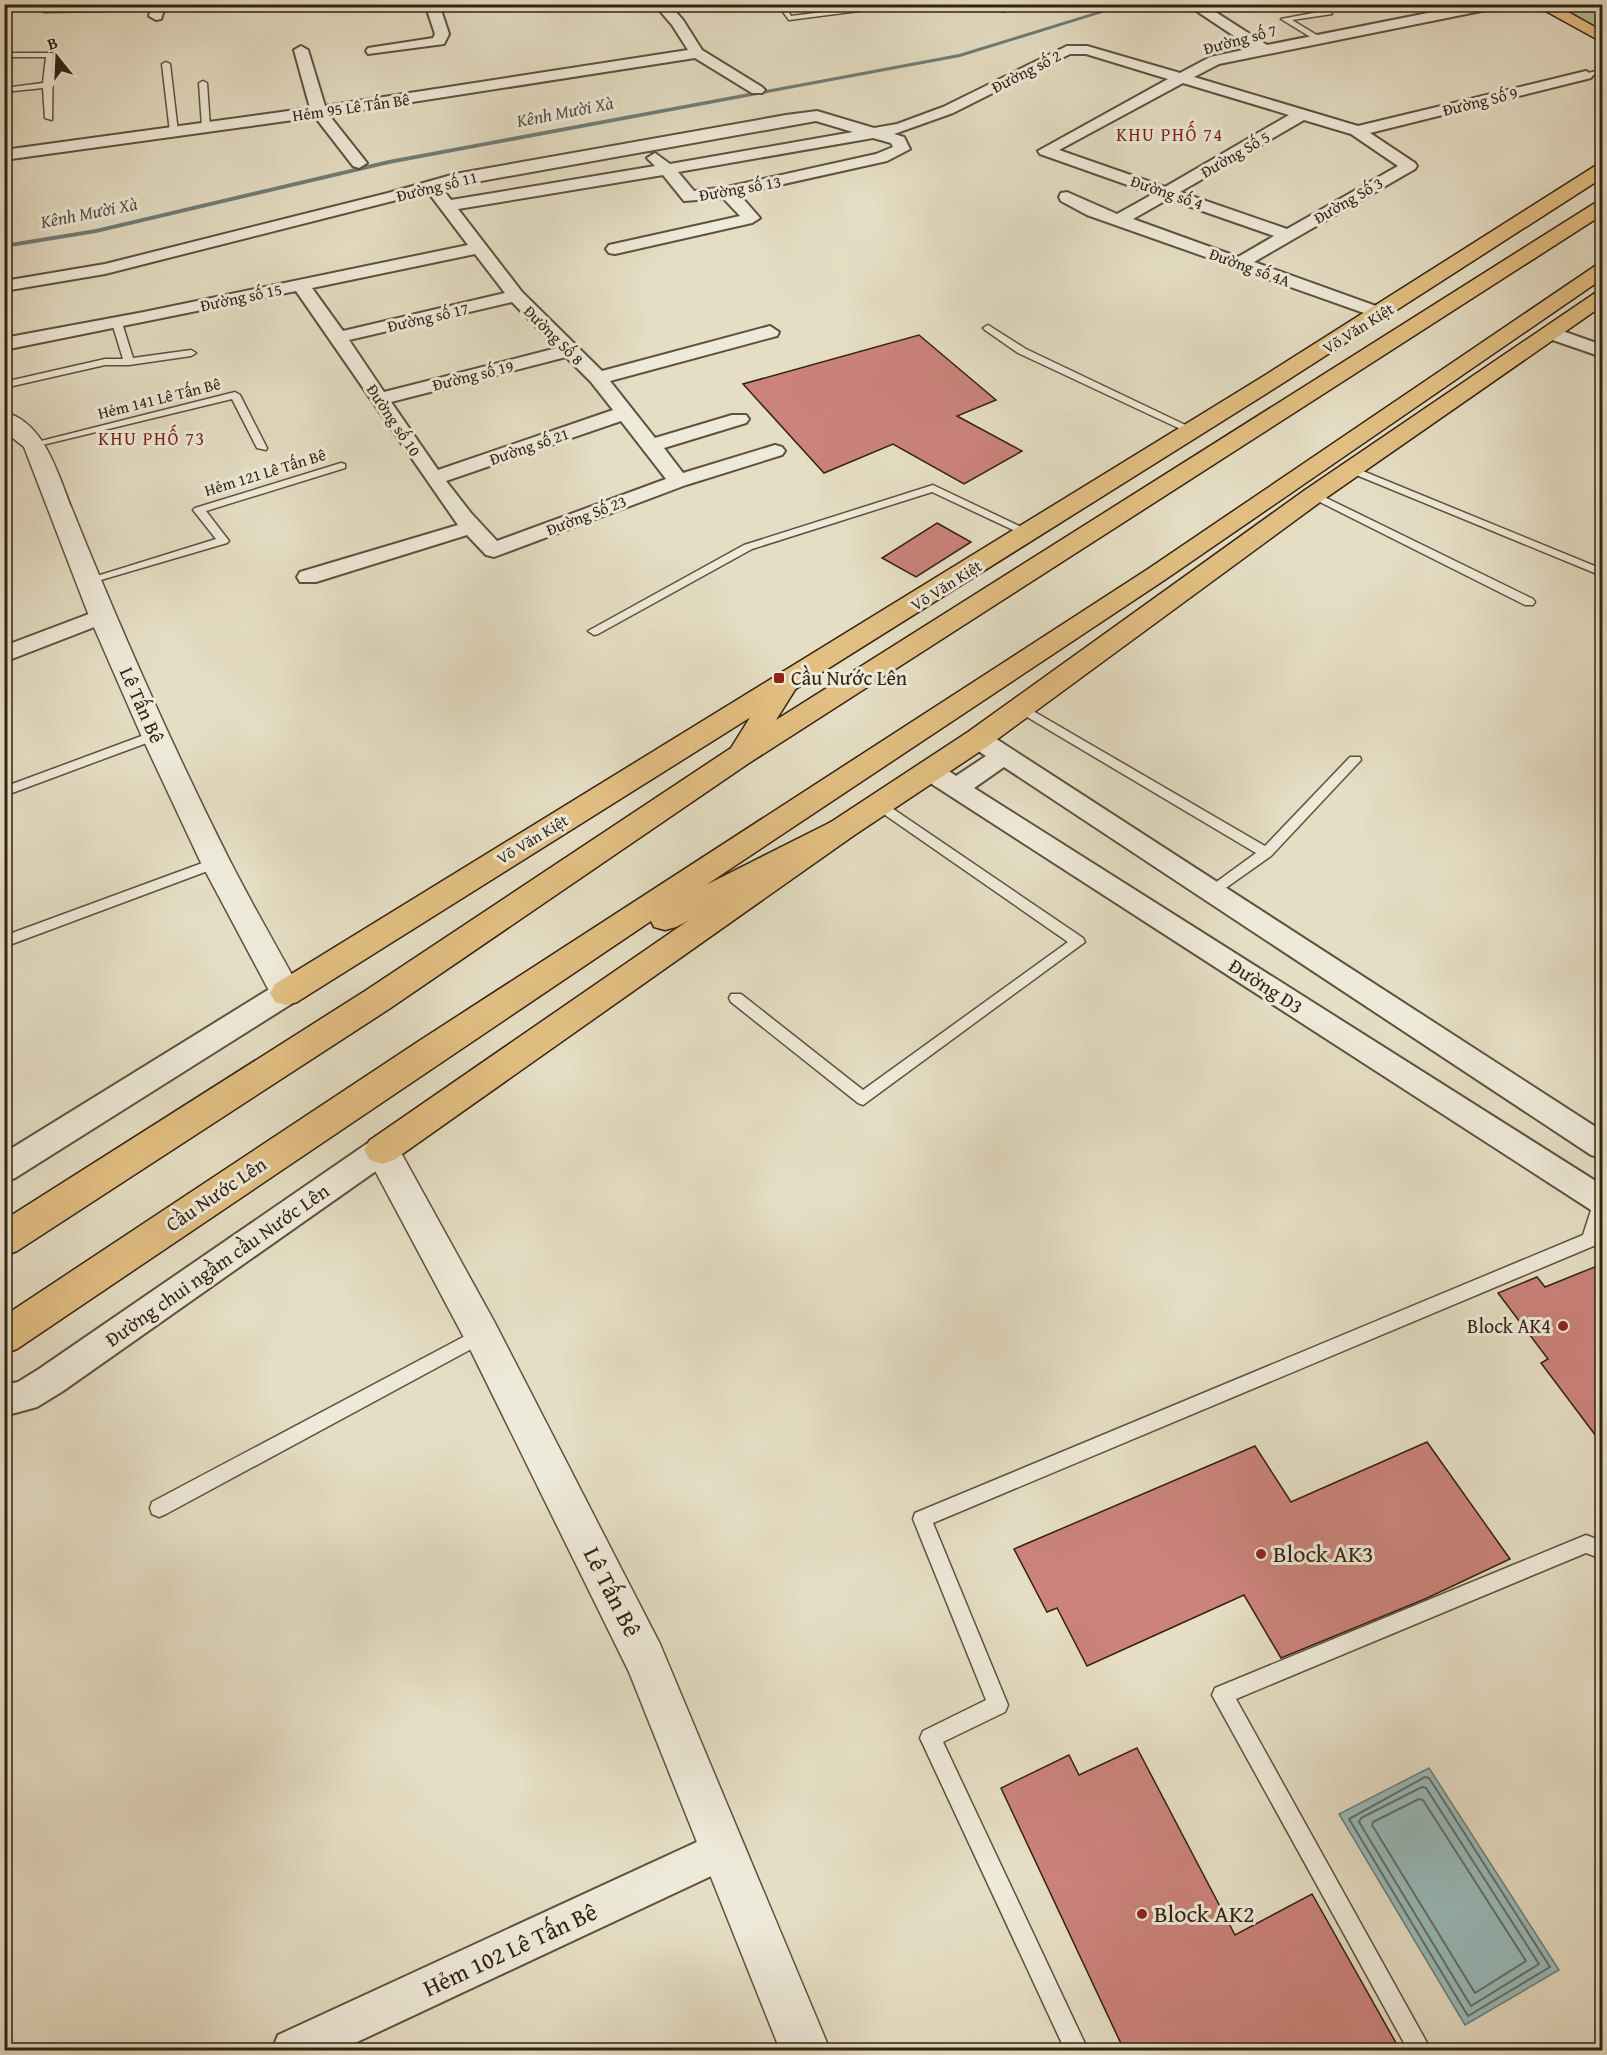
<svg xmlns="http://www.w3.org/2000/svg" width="1607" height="2055" font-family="'Gentium Book Plus',serif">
	<rect width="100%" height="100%" fill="#e5dec4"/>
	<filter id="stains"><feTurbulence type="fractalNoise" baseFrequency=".00333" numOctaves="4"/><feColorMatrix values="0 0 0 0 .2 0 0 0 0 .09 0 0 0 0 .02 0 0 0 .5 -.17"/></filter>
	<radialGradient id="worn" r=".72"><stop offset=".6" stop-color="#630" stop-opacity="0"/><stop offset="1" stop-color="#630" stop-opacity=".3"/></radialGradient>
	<!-- green -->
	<polygon fill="#afc299" stroke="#717256" stroke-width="1.5" points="1550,5 1582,5 1602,10 1602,31"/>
	<!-- water -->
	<polygon fill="#98bbbc" stroke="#707d78" stroke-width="1.5" points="1429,1768 1559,1970 1465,2025 1339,1814"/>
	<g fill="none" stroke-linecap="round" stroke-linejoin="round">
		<!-- shore -->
		<g stroke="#666e67" stroke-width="2">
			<polygon points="1425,1777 1429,1778 1550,1967 1468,2016 1349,1819"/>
			<polygon points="1422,1787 1426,1788 1539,1964 1471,2006 1359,1822 1361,1818"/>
			<polygon points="1419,1799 1423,1800 1526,1961 1475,1993 1372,1825 1373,1822"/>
		</g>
		<!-- stream -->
		<polygon fill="#707d78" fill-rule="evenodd" points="1122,4 1131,4 960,57 389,164 96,233 4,248 4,244 96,229 389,160 959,54"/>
	</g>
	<!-- building -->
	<g fill="#cb837b" stroke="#332112" stroke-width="1.5">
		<polygon points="919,335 996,400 957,416 1022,451 964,484 893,444 824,473 743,384"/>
		<polygon points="937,523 971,542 916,577 882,558"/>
		<polygon points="1602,1264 1602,1444 1541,1363 1548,1359 1498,1293 1537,1277 1545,1287"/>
		<polygon points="1427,1442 1510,1559 1425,1599 1281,1658 1244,1595 1087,1666 1057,1608 1047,1612 1014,1549 1255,1446 1291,1502"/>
		<polygon points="1137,1748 1235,1935 1312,1894 1400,2050 1124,2050 1001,1788 1069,1755 1079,1775"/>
	</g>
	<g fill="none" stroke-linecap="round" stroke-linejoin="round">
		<!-- service casing -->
		<g stroke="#60503e" stroke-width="3">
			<g id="service">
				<polygon points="777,4 784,4 791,16 888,4 898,6 789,20"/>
				<polygon points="158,6 161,10 44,12 40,10 44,8"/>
				<polygon points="1329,10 1332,14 1292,20 1320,37 1317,41 1281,19"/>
				<polygon points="4,53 53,53 52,120 45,118 43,88 4,92 4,88 43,83 46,57 4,57"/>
				<polygon points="166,62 170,64 178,132 174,134 170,132 162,64"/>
				<polygon points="1602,69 1602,73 1586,77 1582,75"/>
				<polygon points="203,81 207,83 210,127 206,129 202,127 199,83"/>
				<polygon points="117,320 122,323 133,358 191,350 196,353 191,356 129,365 105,365 4,388 4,382 105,359 123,359 112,323"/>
				<polygon points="988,325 1026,349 1198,431 1189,433 1018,353 985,330 983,328"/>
				<polygon points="235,392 240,395 267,448 266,450 257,448 232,399 34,447 29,444"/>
				<polygon points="341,463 345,464 345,468 206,511 229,541 227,543 94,582 86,582 84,580 216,539 193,510 195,508"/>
				<polygon points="1353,467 1602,569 1602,576 1349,472 1348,470"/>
				<polygon points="933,485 1036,534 1030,537 1026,536 932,492 752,549 598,634 594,635 588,631 744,545"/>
				<polygon points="1314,492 1533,599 1535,602 1533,605 1525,605 1310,497 1310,493"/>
				<polygon points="1021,704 1265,846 1350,757 1360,757 1361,760 1271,856 1213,897 1206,892 1208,888 1256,853 1017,711 1017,705"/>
				<polygon points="155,731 161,735 160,738 4,796 4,787"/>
				<polygon points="880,800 1083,938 1085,942 863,1105 858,1103 731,1002 729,998 731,994 741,994 863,1090 1068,942 875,808 873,805"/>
				<polygon points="216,858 221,860 223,863 221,866 4,947 4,936"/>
				<polygon points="1602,1194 1602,1226 1596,1245 933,1523 1008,1705 1005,1712 943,1742 1088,2050 1065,2050 920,1738 923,1731 986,1700 913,1519 915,1513 1583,1235 1594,1201 1596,1196"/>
				<polygon points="482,1327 488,1330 491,1335 488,1340 166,1514 159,1517 152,1514 150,1508 152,1502"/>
				<polygon points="1586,1535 1602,1541 1602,1559 1586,1553 1236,1699 1431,2050 1408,2050 1212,1695 1215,1688"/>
			</g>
		</g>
		<!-- minor casing -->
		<g stroke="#60503e" stroke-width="4">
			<g id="minor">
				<polygon points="152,4 166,4 161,19 156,20 149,16"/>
				<polygon points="425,4 439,4 449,34 444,44 368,54 366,51 368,48 433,38 435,34"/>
				<polygon points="654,4 669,4 683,20 702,50 762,87 765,90 762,93 752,93 695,58 329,115 367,163 359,168 353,166 315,117 4,160 4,150 310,108 294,50 301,46 308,50 325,106 688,50 672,25"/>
				<polygon points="996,4 1010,4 1011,7 1004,11 999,10"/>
				<path d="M1186 4H1203L1267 45 1473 4H1503L1496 8 1219 64 1194 77 1358 126 1586 71 1593 75 1591 78 1370 133 1415 163 1417 166 1415 169 1254 262 1387 310 1390 314 1381 319 1087 215 1061 201 1059 197 1061 193 1067 192 1117 214 1153 194 1040 154 1038 151 1168 79 1086 54H1070L953 113 894 134 904 137 910 149 887 161 739 194 760 218 752 223 615 254 609 253 606 249 609 245 740 216 723 198 684 201 663 175 458 209 522 292 602 371 770 326 779 332 777 336 610 381 655 438 732 415H746L749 419 746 423 664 448 683 473 775 445 782 447 785 451 782 455 686 485 494 557 486 555 467 535 316 582H300L297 577 300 572 458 525 296 291 4 350V338L144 312 468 245 428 192 105 274 4 291V281L105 264 388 193 455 174 786 115 817 111 874 128 897 124 943 107 1067 46H1087L1180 73 1210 57 1252 48ZM1183 83 1289 115 1165 187 1059 150ZM1304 120 1351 134 1398 166 1287 229 1180 192ZM816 121 853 132 670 164 655 153 647 158 655 166 451 200 442 188ZM873 138 891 143 893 147 876 154 727 187 694 191 678 172ZM1168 199 1274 236 1238 257 1133 219ZM475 254 505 293 343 331 312 288ZM512 302 557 348 384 392 349 340ZM566 357 591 382 613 410 438 470 391 402ZM621 421 666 479 497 541 471 513 446 481Z"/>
				<polygon points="1551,327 1602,345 1602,357 1544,337 1542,333"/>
				<polygon points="102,609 110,611 113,616 110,621 4,662 4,646"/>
				<path d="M978 731 987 733 1602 1131V1158L1591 1155 1004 767 974 788 1602 1185V1214L1591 1210 921 777 918 771 921 765C936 761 944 768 956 776L986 756 969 745 966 739 969 733Z"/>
				<polygon points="286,982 296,985 300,993 296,1001 15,1178 4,1182 4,1153 276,985"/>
				<polygon points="382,1138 393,1141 397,1150 393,1159 63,1391 37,1407 4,1416 4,1385 18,1382 39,1369 371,1141"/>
				<polygon points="725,1829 739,1835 745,1849 739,1863 340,2050 272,2050 278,2035"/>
			</g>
		</g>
		<!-- tertiary casing -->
		<g stroke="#60503e" stroke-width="3">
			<g id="tertiary">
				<path d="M4 412C45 422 58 475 72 509 120 628 172 746 230 861 253 906 278 949 302 993L297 1002 286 1005 275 1002 201 863 141 735 89 616 24 447 4 431Z"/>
				<polygon points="382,1136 394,1140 495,1323 660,1644 830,2050 780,2050 629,1672 469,1347 364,1150 370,1140"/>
			</g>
		</g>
		<!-- primary casing -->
		<g stroke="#332112" stroke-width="3">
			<g id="primary">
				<polygon points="1533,4 1554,4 1602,31 1602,42"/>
				<polygon points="1602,164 1602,178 1283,383 297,1002 286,1005 275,1002 270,993 275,984 1267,374 1595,166"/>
				<polygon points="1602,291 1602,306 1323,500 988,746 853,836 394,1160 382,1164 370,1160 364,1150 370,1140 831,822 968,732 1305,490 1595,293"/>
			</g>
		</g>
		<!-- trunk casing -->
		<g stroke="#332112" stroke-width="3">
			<g id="trunk">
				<polygon points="1602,201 1602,215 749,763 389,1009 17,1251 4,1256 4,1220 365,991 731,748 774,679 784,676 794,679 798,685 776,720 1595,203"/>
				<polygon points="1602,264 1602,279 1166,579 706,885 831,822 842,819 853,822 857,829 853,836 676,927 665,930 654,927 651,921 17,1349 4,1354 4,1316 416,1043 1148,569 1595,266"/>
			</g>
		</g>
		<!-- service -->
		<use href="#service" fill="#eeead9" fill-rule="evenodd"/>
		<!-- minor -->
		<use href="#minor" fill="#eeead9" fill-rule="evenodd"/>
		<!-- tertiary -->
		<use href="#tertiary" fill="#eeead9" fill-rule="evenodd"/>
		<!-- primary -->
		<use href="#primary" fill="#e2bf82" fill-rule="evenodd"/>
		<!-- trunk -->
		<use href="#trunk" fill="#e2bf82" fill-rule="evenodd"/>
	</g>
	<!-- markers -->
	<g fill="#8f2418" stroke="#eeead9" stroke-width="2">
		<rect x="773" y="672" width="12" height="12" rx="3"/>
		<circle cx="1563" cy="1326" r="6"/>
		<circle cx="1261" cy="1554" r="6"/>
		<circle cx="1142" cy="1914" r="6"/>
	</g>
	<g text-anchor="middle" stroke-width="6" stroke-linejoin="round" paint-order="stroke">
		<!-- far-street labels -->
		<g font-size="16" fill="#332112" stroke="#eeead9">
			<text transform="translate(1240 39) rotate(-15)" y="6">Đường số 7</text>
			<text transform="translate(1026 71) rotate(-27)" y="6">Đường số 2</text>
			<text transform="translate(1480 101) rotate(-14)" y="6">Đường Số 9</text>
			<text transform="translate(351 107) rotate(-8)" y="6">Hẻm 95 Lê Tấn Bê</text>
			<text transform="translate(1235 154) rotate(-30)" y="6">Đường Số 5</text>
			<text transform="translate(437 186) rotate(-14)" y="6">Đường số 11</text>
			<text transform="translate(740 188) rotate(-10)" y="6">Đường số 13</text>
			<text transform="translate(1167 192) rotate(19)" y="6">Đường số 4</text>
			<text transform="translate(1348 200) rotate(-30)" y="6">Đường Số 3</text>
			<text transform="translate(1250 267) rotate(20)" y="6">Đường số 4A</text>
			<text transform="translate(241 297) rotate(-12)" y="6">Đường số 15</text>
			<text transform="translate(428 317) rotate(-13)" y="6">Đường số 17</text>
			<text transform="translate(1358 328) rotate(-32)" y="6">Võ Văn Kiệt</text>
			<text transform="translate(554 335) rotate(45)" y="6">Đường Số 8</text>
			<text transform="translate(473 375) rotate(-14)" y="6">Đường số 19</text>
			<text transform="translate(159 398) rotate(-14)" y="6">Hẻm 141 Lê Tấn Bê</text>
			<text transform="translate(394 420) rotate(56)" y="6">Đường số 10</text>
			<text transform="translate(529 446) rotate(-19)" y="6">Đường số 21</text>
			<text transform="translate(265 472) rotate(-17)" y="6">Hẻm 121 Lê Tấn Bê</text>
			<text transform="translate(586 515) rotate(-21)" y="6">Đường Số 23</text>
			<text transform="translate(946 585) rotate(-32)" y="6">Võ Văn Kiệt</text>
			<text transform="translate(532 839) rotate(-31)" y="6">Võ Văn Kiệt</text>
		</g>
		<!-- far-water labels -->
		<g font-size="18" font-style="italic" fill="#514f45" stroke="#eeead9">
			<text transform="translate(565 112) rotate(-11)" y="6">Kênh Mười Xà</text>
			<text transform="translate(89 213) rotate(-11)" y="6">Kênh Mười Xà</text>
		</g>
		<!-- far-neighbourhood labels -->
		<g font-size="18" letter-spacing="1.5" fill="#7a1f14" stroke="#eeead9">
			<text x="1170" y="141">KHU PHỐ 74</text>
			<text x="152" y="445">KHU PHỐ 73</text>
		</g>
		<!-- poi labels -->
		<g font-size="20" fill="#332112" stroke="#eeead9" text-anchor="start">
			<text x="791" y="685">Cầu Nước Lên</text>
			<text x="1551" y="1333" text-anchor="end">Block AK4</text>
		</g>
		<!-- street labels -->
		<g font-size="20" fill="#332112" stroke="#eeead9">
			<text transform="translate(142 705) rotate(66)" y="7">Lê Tấn Bê</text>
			<text transform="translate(1266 986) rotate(33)" y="7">Đường D3</text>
			<text transform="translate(216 1194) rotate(-34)" y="7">Cầu Nước Lên</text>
			<text transform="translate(217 1265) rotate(-35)" y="7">Đường chui ngầm cầu Nước Lên</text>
		</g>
		<!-- near-poi labels -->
		<g font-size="24" fill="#332112" stroke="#eeead9" text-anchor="start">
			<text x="1273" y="1562">Block AK3</text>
			<text x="1154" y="1922">Block AK2</text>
		</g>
		<!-- near-street labels -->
		<g font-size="24" fill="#332112" stroke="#eeead9">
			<text transform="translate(612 1592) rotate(63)" y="8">Lê Tấn Bê</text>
			<text transform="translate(510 1950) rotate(-25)" y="8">Hẻm 102 Lê Tấn Bê</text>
		</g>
	</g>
	<!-- margin -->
	<rect width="1607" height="2055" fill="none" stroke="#e5dec4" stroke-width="24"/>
	<rect x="6" y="6" width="1595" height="2043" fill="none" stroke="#332112" stroke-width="3"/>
	<rect x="12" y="12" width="1583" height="2031" fill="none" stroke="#332112" stroke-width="1.5"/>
	<!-- north arrow -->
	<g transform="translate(57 57) rotate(342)" stroke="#eeead9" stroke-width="4.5" paint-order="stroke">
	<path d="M0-4.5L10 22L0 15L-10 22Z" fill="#332112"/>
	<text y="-9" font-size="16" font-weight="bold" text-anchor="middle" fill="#332112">B</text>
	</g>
	<rect width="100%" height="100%" filter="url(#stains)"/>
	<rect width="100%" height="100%" fill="url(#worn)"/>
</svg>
